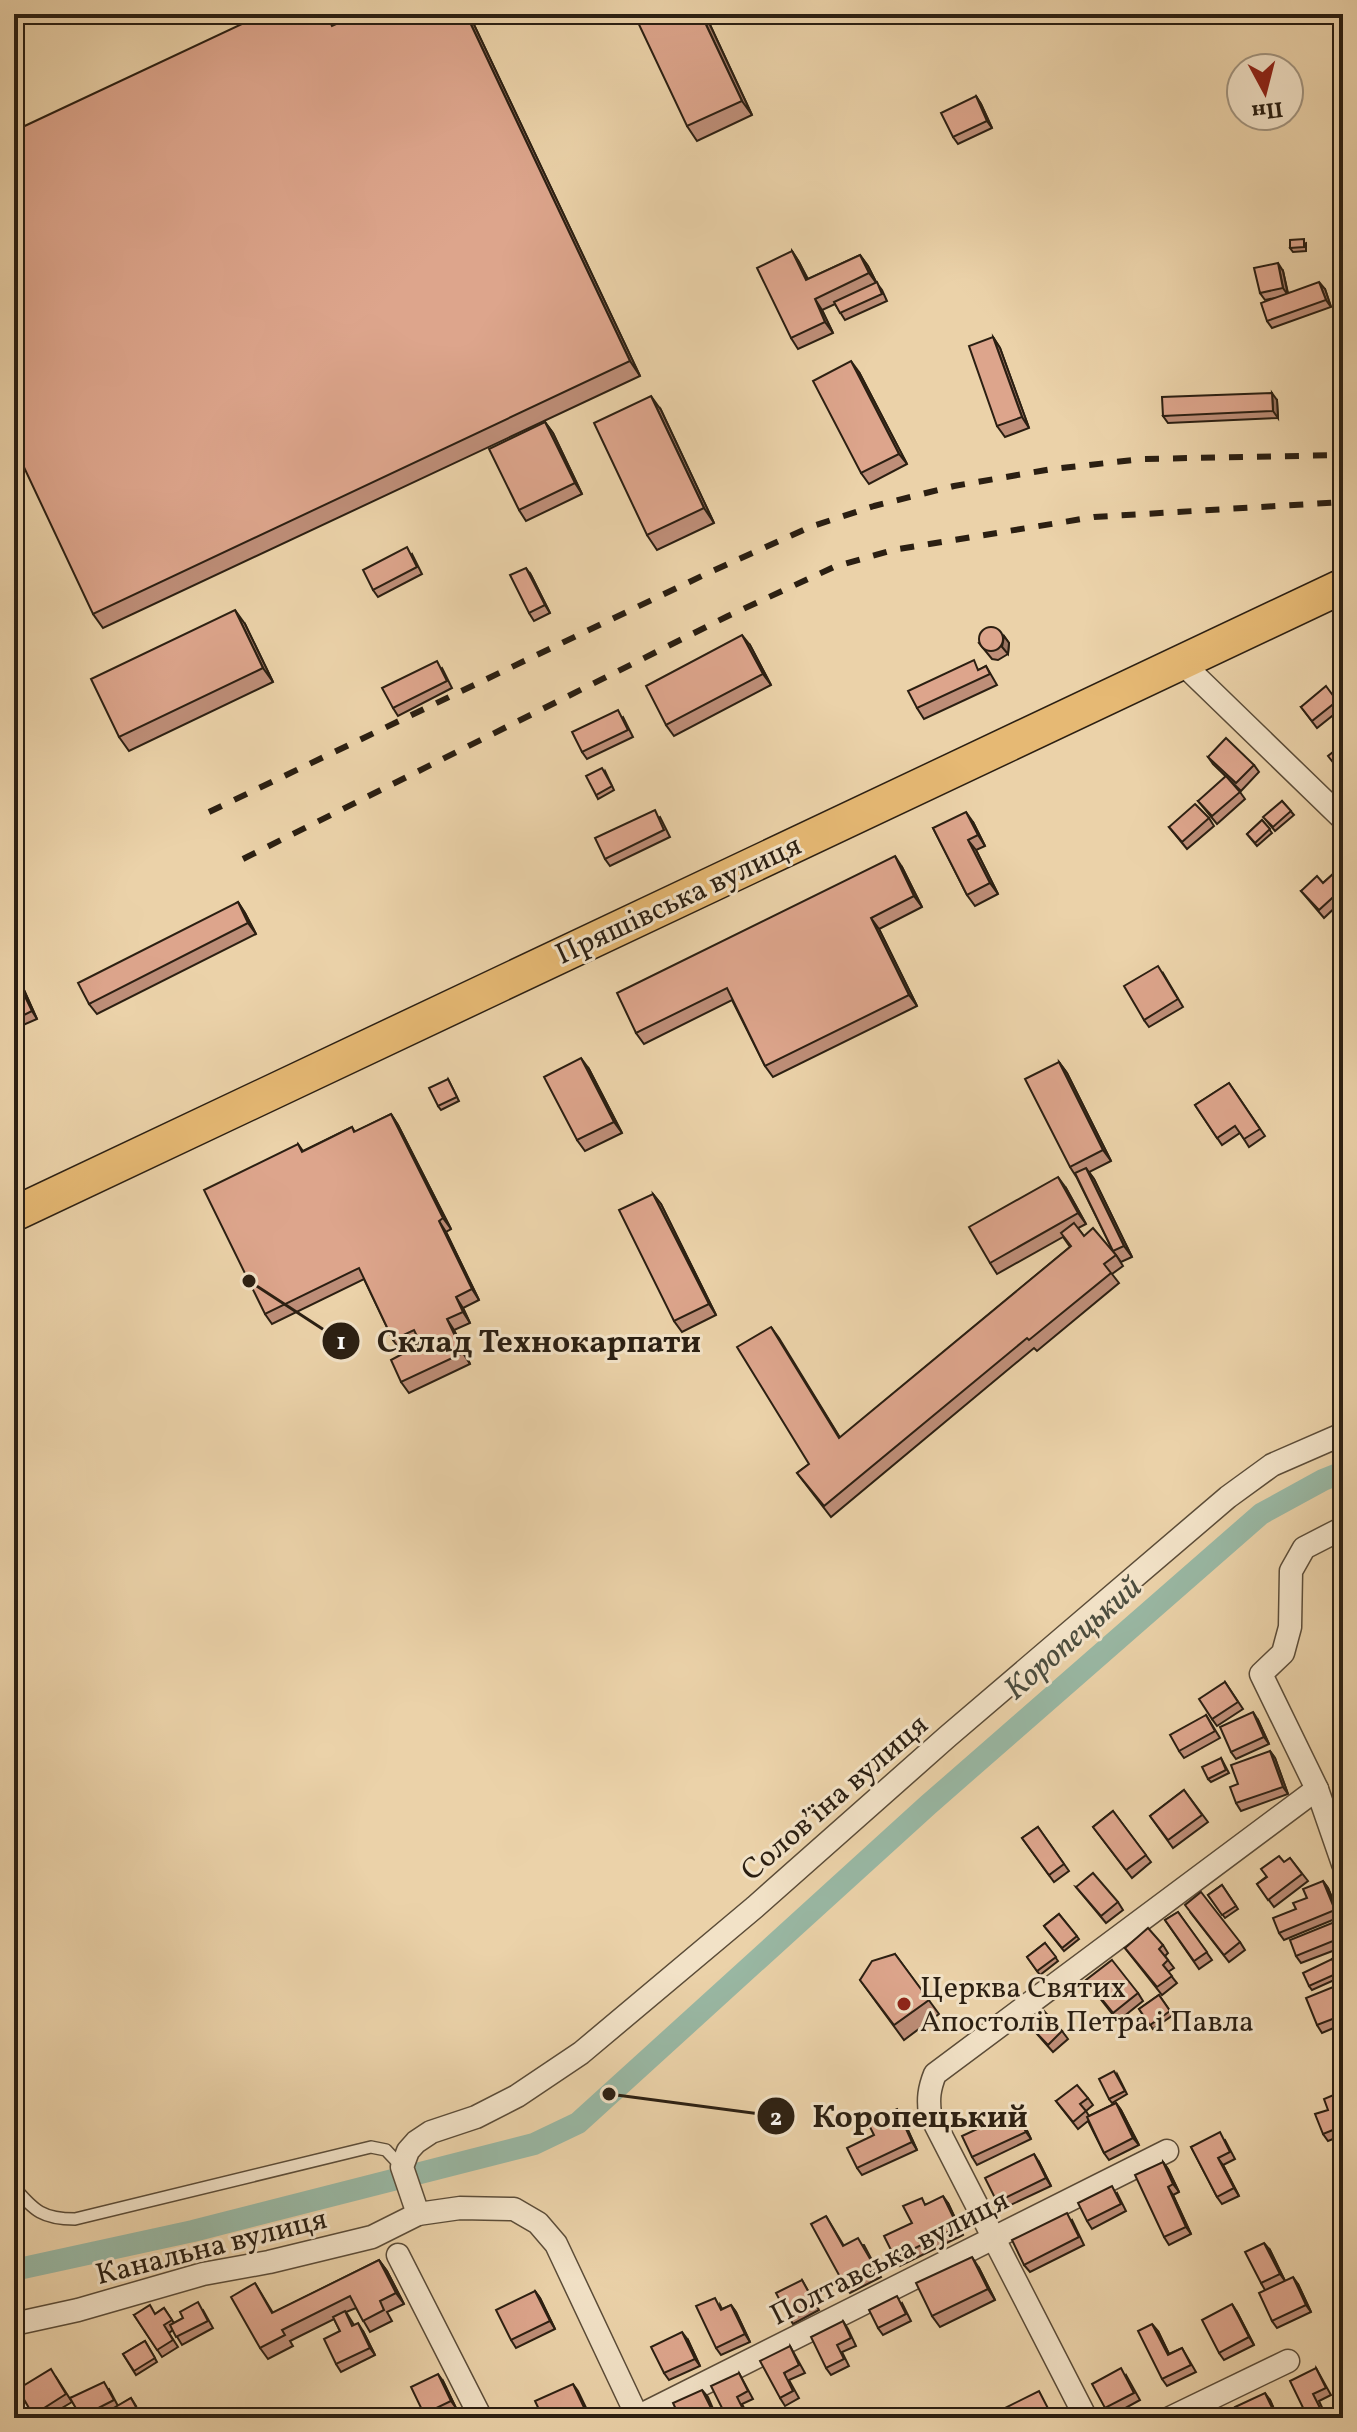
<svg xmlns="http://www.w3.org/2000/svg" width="1357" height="2432" font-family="Vollkorn,serif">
	<rect width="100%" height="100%" fill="#ebd2a9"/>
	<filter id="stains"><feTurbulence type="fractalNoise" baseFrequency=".0025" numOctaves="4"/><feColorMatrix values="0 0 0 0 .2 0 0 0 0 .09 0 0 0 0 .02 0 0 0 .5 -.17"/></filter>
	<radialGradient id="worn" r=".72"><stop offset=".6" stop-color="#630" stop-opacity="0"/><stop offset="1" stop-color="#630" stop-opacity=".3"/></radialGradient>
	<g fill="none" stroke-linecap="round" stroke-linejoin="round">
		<!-- canal -->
		<polyline stroke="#99b8a4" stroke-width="22" points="14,2270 193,2231 534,2144 578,2123 928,1805 1261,1514 1323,1480 1343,1472"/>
		<!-- service casing -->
		<g stroke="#5b4c38" stroke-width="14">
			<path id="service" d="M14 2187C34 2211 43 2219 75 2219L371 2147 386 2150 401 2166"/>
		</g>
		<!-- minor casing -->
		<g stroke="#5b4c38" stroke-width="25">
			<g id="minor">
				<polyline points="1180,661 1343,819"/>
				<polyline points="1343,1528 1304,1548 1291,1571 1290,1627 1283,1653 1261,1674 1317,1789 1343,1864"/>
				<polyline points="418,2214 402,2167 408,2151 416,2142 431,2132 476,2117 517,2096 581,2053 755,1907 947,1737 1228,1497 1272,1465 1343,1434"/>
				<polyline points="398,2255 481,2418"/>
				<polyline points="14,2324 78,2310 203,2274 269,2262 372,2237 418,2214 460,2208 514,2209 538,2223 556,2244 638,2418"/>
				<polyline points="14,2399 24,2418"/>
				<polyline points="637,2417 1167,2151"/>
				<path d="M1086 2418 930 2114C928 2099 929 2089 935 2074L1317 1789"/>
				<polyline points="1170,2418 1288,2361"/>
			</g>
		</g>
		<!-- primary casing -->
		<g stroke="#2b1f12" stroke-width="37">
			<polyline id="primary" points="14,1214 1343,586"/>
		</g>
		<!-- service -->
		<use href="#service" stroke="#f2e2c7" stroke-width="11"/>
		<!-- minor -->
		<use href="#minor" stroke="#f2e2c7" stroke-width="22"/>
		<!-- primary -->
		<use href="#primary" stroke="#e6b974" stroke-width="34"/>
		<!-- rail -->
		<g stroke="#2b1f12" stroke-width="6" stroke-dasharray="14 14" stroke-linecap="butt">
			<polyline points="209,812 708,573 810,527 874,506 954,486 1052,469 1143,459 1343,455"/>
			<polyline points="243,859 728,616 834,567 893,550 1094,517 1343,502"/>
		</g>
	</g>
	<!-- wall -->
	<g fill="#be8e78" stroke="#2b1f12" stroke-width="2">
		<polygon points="263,14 329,14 335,25 469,14 640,376 103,628 93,614"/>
		<polygon points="705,14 752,115 697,141 687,126"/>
		<polygon points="976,96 981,104 992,128 958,144 953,137"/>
		<polygon points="1306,243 1306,251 1293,252 1290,248"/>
		<polygon points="792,251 799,262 808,279 860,255 868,266 876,282 882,290 887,301 845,320 835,304 822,310 833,333 798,349 791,338"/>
		<polygon points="1283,271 1288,293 1325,289 1331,307 1272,328 1267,321 1275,298 1265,300 1260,293"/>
		<polygon points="993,337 1000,348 1029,428 1005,437 997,426"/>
		<polygon points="859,372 907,464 869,484 861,473"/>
		<polygon points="1277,400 1278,418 1168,423 1163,416"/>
		<polygon points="661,410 714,523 657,550 647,535"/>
		<polygon points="545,422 553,433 582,494 526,521 519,510"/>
		<polygon points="412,554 422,574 378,597 373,590"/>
		<polygon points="531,575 550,613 534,621 529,613"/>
		<polygon points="245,624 273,682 129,751 119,737"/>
		<polygon points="1004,636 1009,643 1008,654 998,660 992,659 979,643"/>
		<polygon points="750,645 771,685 674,736 666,725"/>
		<polygon points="986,666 997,685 924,719 917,708"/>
		<polygon points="442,668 452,688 398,716 393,708"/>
		<polygon points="1337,701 1342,708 1317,728 1301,707"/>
		<polygon points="623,717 633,737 587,759 582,752"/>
		<polygon points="1208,757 1254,765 1259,772 1241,791 1213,764"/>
		<polygon points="605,771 614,790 598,799 596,795"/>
		<polygon points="1240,792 1245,799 1217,824 1198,801"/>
		<polygon points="1282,801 1294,815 1275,831 1266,820"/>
		<polygon points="660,817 670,837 610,866 605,859"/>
		<polygon points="1209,818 1214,826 1187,849 1169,827"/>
		<polygon points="1262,820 1272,833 1257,846 1247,834"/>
		<polygon points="973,822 985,846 976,850 998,894 975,906 967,895 933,828"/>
		<polygon points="1343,865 1343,900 1324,918 1301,891 1323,883"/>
		<polygon points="902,867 922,907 879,929 917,1006 773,1077 765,1066 732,1000 644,1044 636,1033"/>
		<polygon points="238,902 245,913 256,934 97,1014 89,1004"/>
		<polygon points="1163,973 1183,1007 1149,1027 1144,1020"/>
		<polygon points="14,974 20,981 37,1019 14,1029"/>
		<polygon points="1059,1062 1067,1073 1111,1161 1089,1172 1094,1179 1132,1257 1121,1262 1113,1251 1077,1178 1070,1167"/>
		<polygon points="589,1069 622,1133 585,1151 577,1140"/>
		<polygon points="448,1079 459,1101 441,1110 438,1106"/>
		<polygon points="1229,1083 1265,1136 1249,1147 1240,1133 1222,1145 1195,1105"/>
		<polygon points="391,1114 398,1125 451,1229 446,1232 479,1300 463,1308 470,1323 454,1330 470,1364 409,1393 401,1382 421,1344 420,1342 401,1351 393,1340 364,1279 272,1324 265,1314 298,1144 303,1151 352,1127 355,1132"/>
		<polygon points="1066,1188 1086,1224 1078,1228 1084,1236 1116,1255 1123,1266 1112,1274 1119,1283 1037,1351 1034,1348 831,1517 797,1473 809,1464 771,1327 840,1438 1070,1247 1063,1237 997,1274 990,1263"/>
		<polygon points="653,1194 661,1204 716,1315 682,1332 674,1321"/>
		<polygon points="1225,1682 1243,1709 1217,1726 1212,1719"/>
		<polygon points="1206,1715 1220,1738 1184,1758 1179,1751"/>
		<polygon points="1258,1720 1269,1744 1236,1759 1231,1752"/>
		<polygon points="1270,1751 1275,1758 1288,1794 1241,1811 1236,1803 1238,1784"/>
		<polygon points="1221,1758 1229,1773 1211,1782 1208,1779"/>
		<polygon points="1184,1790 1208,1822 1173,1848 1150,1816"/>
		<polygon points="1113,1811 1151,1862 1132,1878 1093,1827"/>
		<polygon points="1038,1827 1069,1871 1054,1882 1022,1838"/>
		<polygon points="1290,1858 1308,1881 1274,1907 1257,1884"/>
		<polygon points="1323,1881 1328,1888 1340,1917 1284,1940 1279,1933 1296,1909"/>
		<polygon points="1222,1885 1238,1909 1225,1918 1208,1895"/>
		<polygon points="1076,1887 1118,1902 1123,1910 1106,1923"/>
		<polygon points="1178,1912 1212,1960 1199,1969 1165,1920"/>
		<polygon points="1190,1912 1240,1942 1245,1950 1229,1962"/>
		<polygon points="1059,1914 1079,1939 1064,1951 1044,1926"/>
		<polygon points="1342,1928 1343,1947 1301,1963 1296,1956"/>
		<polygon points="1045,1943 1058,1961 1040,1975 1027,1957"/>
		<polygon points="1163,1945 1168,1953 1165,1956 1174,1968 1168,1972 1177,1983 1162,1995 1125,1948"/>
		<polygon points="895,1954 939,2014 904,2040 860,1980"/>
		<polygon points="1332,1959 1341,1977 1312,1990 1309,1986"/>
		<polygon points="1343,1983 1343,2024 1322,2033 1317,2025"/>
		<polygon points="1091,1987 1138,1993 1143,2001 1118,2021"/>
		<polygon points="1159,1995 1173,2015 1153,2029 1139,2009"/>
		<polygon points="1029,2025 1062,2031 1068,2039 1053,2052"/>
		<polygon points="1117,2074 1127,2094 1112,2103 1109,2099"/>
		<polygon points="1343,2091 1343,2135 1328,2141 1323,2134 1328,2110"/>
		<polygon points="1088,2098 1093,2105 1086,2111 1089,2116 1116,2103 1121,2110 1139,2145 1109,2160 1104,2153 1088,2121 1078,2129 1056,2101"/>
		<polygon points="1016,2111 1021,2118 1031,2139 977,2165 972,2157"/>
		<polygon points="902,2117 917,2150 862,2175 857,2168 874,2135"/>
		<polygon points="1225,2140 1235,2159 1223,2165 1239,2196 1222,2204 1217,2197 1191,2147"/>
		<polygon points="1039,2162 1051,2186 1002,2209 997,2202"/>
		<polygon points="1163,2162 1168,2169 1179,2192 1173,2195 1191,2234 1169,2245 1164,2237"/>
		<polygon points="1117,2193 1126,2211 1092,2229 1087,2221"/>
		<polygon points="948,2203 963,2235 900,2266 895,2258 912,2223 926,2204"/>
		<polygon points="826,2216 844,2246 864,2245 881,2277 850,2293 845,2286"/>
		<polygon points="1072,2220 1084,2245 1030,2272 1024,2265"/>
		<polygon points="1270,2250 1285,2281 1298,2284 1311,2312 1277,2328 1272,2321 1265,2290 1261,2283"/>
		<polygon points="379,2260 387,2271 404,2304 387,2312 392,2321 370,2332 356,2308 346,2312 354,2325 363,2331 375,2355 341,2372 336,2364 340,2331 334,2319 290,2341 293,2346 268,2359 260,2348 255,2283 273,2313"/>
		<polygon points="979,2268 995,2300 940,2327 932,2316"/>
		<polygon points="802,2280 819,2310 793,2324 788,2316"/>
		<polygon points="535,2291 540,2298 555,2329 516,2348 511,2340"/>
		<polygon points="902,2303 911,2321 883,2335 878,2328"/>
		<polygon points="720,2305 722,2309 731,2305 736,2312 750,2342 721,2355 716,2348"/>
		<polygon points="164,2308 174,2323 203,2310 213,2328 182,2345 173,2330 169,2333 178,2347 162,2357 134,2315 155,2314"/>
		<polygon points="1237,2312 1254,2345 1224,2360 1219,2353"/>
		<polygon points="843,2321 848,2329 856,2346 842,2352 849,2366 831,2375 826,2368"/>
		<polygon points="1158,2331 1169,2354 1182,2348 1196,2372 1167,2386 1162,2379"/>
		<polygon points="688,2340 700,2366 669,2380 664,2373"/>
		<polygon points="145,2341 157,2362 136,2375 123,2354"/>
		<polygon points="790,2346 805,2373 789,2380 799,2398 785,2406 780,2398"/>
		<polygon points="1316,2368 1331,2395 1319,2401 1327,2418 1308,2418"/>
		<polygon points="739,2373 753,2399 742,2404 749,2418 727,2418"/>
		<polygon points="1126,2375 1140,2400 1111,2416 1105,2408"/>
		<polygon points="56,2377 72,2402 45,2418 36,2418 18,2389"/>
		<polygon points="443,2381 456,2408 436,2418 427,2418 424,2414"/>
		<polygon points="109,2389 118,2406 131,2398 136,2406 106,2414 98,2418 82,2418 70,2398"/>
		<polygon points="1270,2400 1278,2418 1241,2418"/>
	</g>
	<!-- shaded-wall -->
	<g fill="#9b7462" stroke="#2b1f12" stroke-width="2">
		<polygon points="326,14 329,14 342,41 332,26"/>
		<polygon points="466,14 469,14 640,376 630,361"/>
		<polygon points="701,14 705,14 752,115 742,101"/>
		<polygon points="976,96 981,104 992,128 987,121"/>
		<polygon points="792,251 799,262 813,291 806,280"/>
		<polygon points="860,255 868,266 877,284 869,273"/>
		<polygon points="1278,263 1283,271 1288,295 1283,288"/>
		<polygon points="1319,282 1325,289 1331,307 1326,300"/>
		<polygon points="815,299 822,310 833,333 825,322"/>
		<polygon points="993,337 1000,348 1029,428 1022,417"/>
		<polygon points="851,361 859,372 907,464 899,454"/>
		<polygon points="1272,393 1277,400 1278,418 1273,411"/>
		<polygon points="651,396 661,410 714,523 704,508"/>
		<polygon points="545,422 553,433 582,494 575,483"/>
		<polygon points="526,568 531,575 550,613 545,605"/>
		<polygon points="235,610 245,624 273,682 263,668"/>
		<polygon points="742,635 750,645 771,685 763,674"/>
		<polygon points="1004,636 1009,643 1008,654 1002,647"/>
		<polygon points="966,812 973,822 985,846 978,835"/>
		<polygon points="968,840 976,850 998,894 990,883"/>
		<polygon points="895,856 902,867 922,907 914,896"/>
		<polygon points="238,902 245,913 256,934 248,923"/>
		<polygon points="871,918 879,929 917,1006 909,995"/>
		<polygon points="15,974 20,981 37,1019 32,1011"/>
		<polygon points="581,1058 589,1069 622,1133 614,1122"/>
		<polygon points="1059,1062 1067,1073 1111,1161 1103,1150"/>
		<polygon points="391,1114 398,1125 451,1229 443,1218"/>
		<polygon points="1086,1168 1094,1179 1132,1257 1124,1246"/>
		<polygon points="1058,1177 1066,1188 1086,1224 1078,1213"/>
		<polygon points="653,1194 661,1204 716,1315 709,1304"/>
		<polygon points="439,1221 446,1232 479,1300 472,1289"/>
		<polygon points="456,1297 463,1308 470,1323 463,1312"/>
		<polygon points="447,1319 454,1330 470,1364 463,1353"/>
		<polygon points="771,1327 779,1338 847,1449 839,1438"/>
		<polygon points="1253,1712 1258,1720 1269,1744 1264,1737"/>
		<polygon points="1270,1751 1275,1758 1288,1794 1283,1787"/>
		<polygon points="1323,1881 1328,1888 1340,1917 1335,1910"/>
		<polygon points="1116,2103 1121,2110 1139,2145 1133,2138"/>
		<polygon points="897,2109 902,2117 917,2150 912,2142"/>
		<polygon points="1016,2111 1021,2118 1031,2139 1026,2132"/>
		<polygon points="1034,2154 1039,2162 1051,2186 1046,2178"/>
		<polygon points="1218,2158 1223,2165 1239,2196 1234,2188"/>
		<polygon points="1163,2162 1168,2169 1179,2192 1173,2184"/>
		<polygon points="1168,2187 1173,2195 1191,2234 1186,2227"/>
		<polygon points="943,2196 948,2203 963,2235 958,2227"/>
		<polygon points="1264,2243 1270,2250 1285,2281 1280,2274"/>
		<polygon points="972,2257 979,2268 995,2300 988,2289"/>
		<polygon points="379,2260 387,2271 404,2304 396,2293"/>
		<polygon points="1293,2277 1298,2284 1311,2312 1306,2305"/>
		<polygon points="535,2291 540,2298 555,2329 550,2321"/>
		<polygon points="1232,2304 1237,2312 1254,2345 1249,2337"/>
		<polygon points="731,2305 736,2312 750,2342 745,2334"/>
		<polygon points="358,2323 363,2331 375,2355 370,2348"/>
		<polygon points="1152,2324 1158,2331 1173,2362 1168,2355"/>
		<polygon points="682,2332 688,2340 700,2366 695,2359"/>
		<polygon points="438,2374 443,2381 456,2408 451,2401"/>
		<polygon points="573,2384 578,2391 591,2418 589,2418"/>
		<polygon points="702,2390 708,2397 717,2418 714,2414"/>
		<polygon points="1265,2393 1270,2400 1278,2418 1274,2412"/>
	</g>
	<!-- building -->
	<g fill="#dda58c" stroke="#2b1f12" stroke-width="2">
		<polygon points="263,14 326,14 332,26 358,14 466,14 630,361 93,614 14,446 14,131"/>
		<polygon points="634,14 701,14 742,101 687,126"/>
		<polygon points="976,96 987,121 953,137 941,113"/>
		<polygon points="1304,239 1304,247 1290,248 1290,240"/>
		<polygon points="792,251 806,280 860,255 869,273 815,299 825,322 791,338 757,268"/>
		<polygon points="1278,263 1283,288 1260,293 1254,268"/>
		<polygon points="877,282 882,294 840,313 834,302"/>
		<polygon points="1319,282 1326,300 1267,321 1261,303"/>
		<polygon points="993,337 1022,417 997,426 969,346"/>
		<polygon points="851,361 899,454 861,473 813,381"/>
		<polygon points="1272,393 1273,411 1163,416 1162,397"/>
		<polygon points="651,396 704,508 647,535 594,423"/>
		<polygon points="545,422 575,483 519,510 489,449"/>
		<polygon points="407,547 417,567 373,590 363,570"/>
		<polygon points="526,568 545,605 529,613 510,575"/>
		<polygon points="235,610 263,668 119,737 91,679"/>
		<circle cx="991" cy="639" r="12"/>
		<polygon points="742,635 763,674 666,725 646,686"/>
		<polygon points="974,660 978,670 986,666 990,674 917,708 908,691"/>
		<polygon points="437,661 447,681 393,708 382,688"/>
		<polygon points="1343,683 1343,699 1342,700 1334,690"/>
		<polygon points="1326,686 1337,701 1312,721 1301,707"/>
		<polygon points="618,710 628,730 582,752 572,732"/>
		<polygon points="1226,738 1254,765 1236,783 1208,757"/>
		<polygon points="1343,744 1343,775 1328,756"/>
		<polygon points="602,768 612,786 596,795 586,776"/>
		<polygon points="1226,776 1240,792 1212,816 1198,801"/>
		<polygon points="1282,801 1291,811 1273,827 1263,817"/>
		<polygon points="1195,804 1209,818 1182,842 1169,827"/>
		<polygon points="655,810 664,830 605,859 595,838"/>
		<polygon points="966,812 978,835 968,840 990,883 967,895 933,828"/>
		<polygon points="1262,820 1270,829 1255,843 1247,834"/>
		<polygon points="895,856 914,896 871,918 909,995 765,1066 727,988 636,1033 617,993"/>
		<polygon points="1343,865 1343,888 1319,910 1301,891 1317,876 1323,883"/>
		<polygon points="238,902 248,923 89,1004 78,983"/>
		<polygon points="1158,966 1178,999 1144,1020 1124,986"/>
		<polygon points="14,974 32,1011 14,1020"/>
		<polygon points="581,1058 614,1122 577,1140 544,1077"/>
		<polygon points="1059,1062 1103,1150 1070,1167 1025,1079"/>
		<polygon points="448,1079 457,1097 438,1106 429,1088"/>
		<polygon points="1229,1083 1260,1129 1244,1139 1235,1126 1217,1138 1195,1105"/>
		<polygon points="391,1114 443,1218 439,1221 472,1289 456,1297 463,1312 447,1319 463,1353 401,1382 391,1360 421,1344 414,1330 393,1340 359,1268 265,1314 204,1190 298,1144 302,1152 352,1127 354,1132"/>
		<polygon points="1086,1168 1124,1246 1113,1251 1075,1173"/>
		<polygon points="1058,1177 1078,1213 990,1263 969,1227"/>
		<polygon points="653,1194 709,1304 674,1321 619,1210"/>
		<polygon points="1074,1223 1084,1236 1093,1228 1116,1255 1104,1264 1111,1273 1029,1340 1027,1338 824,1506 797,1473 809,1464 737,1347 771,1327 839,1438 1071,1246 1061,1233"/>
		<polygon points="1225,1682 1238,1702 1212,1719 1199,1699"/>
		<polygon points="1253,1712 1264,1737 1231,1752 1220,1727"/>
		<polygon points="1206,1715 1215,1731 1179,1751 1170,1735"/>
		<polygon points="1270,1751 1283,1787 1236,1803 1230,1787 1238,1784 1231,1765"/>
		<polygon points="1221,1758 1226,1770 1208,1779 1202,1767"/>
		<polygon points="1184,1790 1202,1815 1168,1840 1150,1816"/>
		<polygon points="1113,1811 1146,1855 1126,1870 1093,1827"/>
		<polygon points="1038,1827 1064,1864 1049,1875 1022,1838"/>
		<polygon points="1279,1856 1284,1862 1290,1858 1302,1874 1268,1900 1257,1884 1267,1877 1261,1869"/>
		<polygon points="1093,1873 1118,1902 1101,1916 1076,1887"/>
		<polygon points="1323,1881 1335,1910 1279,1933 1273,1918 1296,1909 1293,1903 1307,1898 1303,1889"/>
		<polygon points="1222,1885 1236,1906 1222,1915 1208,1895"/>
		<polygon points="1201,1892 1240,1942 1224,1955 1185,1905"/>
		<polygon points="1178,1912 1207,1952 1194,1961 1165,1920"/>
		<polygon points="1059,1914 1077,1936 1062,1948 1044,1926"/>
		<polygon points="1337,1921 1343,1937 1296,1956 1290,1940"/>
		<polygon points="1148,1928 1163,1945 1159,1949 1168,1960 1163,1965 1172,1976 1157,1987 1125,1948"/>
		<polygon points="1045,1943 1056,1957 1037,1971 1027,1957"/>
		<polygon points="895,1954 929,2000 894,2025 860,1980 872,1961"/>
		<polygon points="1332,1959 1338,1973 1309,1986 1303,1973"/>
		<polygon points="1112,1960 1138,1993 1113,2013 1086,1980"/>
		<polygon points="1343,1983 1343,2015 1317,2025 1306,1998"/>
		<polygon points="1159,1995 1170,2011 1150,2025 1139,2009"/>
		<polygon points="1044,2011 1062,2031 1048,2045 1029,2025"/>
		<polygon points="1114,2071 1125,2091 1109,2099 1099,2079"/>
		<polygon points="1077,2085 1088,2098 1080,2104 1086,2111 1073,2122 1056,2101"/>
		<polygon points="1343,2091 1343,2126 1323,2134 1315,2114 1328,2110 1324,2099"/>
		<polygon points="1116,2103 1133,2138 1104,2153 1087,2117"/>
		<polygon points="897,2109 912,2142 857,2168 847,2148 874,2135 868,2123"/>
		<polygon points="1016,2111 1026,2132 972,2157 962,2136"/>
		<polygon points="1220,2132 1230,2152 1218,2158 1234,2188 1217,2197 1191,2147"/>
		<polygon points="1034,2154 1046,2178 997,2202 985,2178"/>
		<polygon points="1163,2162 1173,2184 1168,2187 1186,2227 1164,2237 1135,2175"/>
		<polygon points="1112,2186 1121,2204 1087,2221 1078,2203"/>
		<polygon points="943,2196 958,2227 895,2258 884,2236 912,2223 903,2206 922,2198 925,2205"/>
		<polygon points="1067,2213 1079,2237 1024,2265 1012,2240"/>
		<polygon points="826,2216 843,2246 858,2238 876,2269 845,2286 811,2224"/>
		<polygon points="1264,2243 1280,2274 1261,2283 1245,2252"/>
		<polygon points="972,2257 988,2289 932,2316 916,2283"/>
		<polygon points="379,2260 396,2293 380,2301 384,2310 363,2321 350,2296 282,2330 285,2335 260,2348 231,2297 255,2283 272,2313"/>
		<polygon points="1293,2277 1306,2305 1272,2321 1259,2293"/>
		<polygon points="802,2280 814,2302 788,2316 776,2293"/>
		<polygon points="535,2291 550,2321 511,2340 496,2310"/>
		<polygon points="897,2296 906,2314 878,2328 869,2310"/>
		<polygon points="715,2298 721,2310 731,2305 745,2334 716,2348 696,2306"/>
		<polygon points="198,2302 208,2321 176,2337 170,2325 183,2318 180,2312"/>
		<polygon points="1232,2304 1249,2337 1219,2353 1202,2320"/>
		<polygon points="150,2305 155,2314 164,2308 172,2320 164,2325 173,2340 157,2350 134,2315"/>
		<polygon points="345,2311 352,2326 358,2323 370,2348 336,2364 324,2339 340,2331 333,2317"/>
		<polygon points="843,2321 851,2338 837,2345 844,2359 826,2368 811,2337"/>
		<polygon points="1152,2324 1168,2355 1182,2348 1191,2365 1162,2379 1138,2331"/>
		<polygon points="682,2332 695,2359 664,2373 651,2347"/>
		<polygon points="145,2341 155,2358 134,2371 123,2354"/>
		<polygon points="790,2346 799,2365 784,2373 793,2391 780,2398 760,2361"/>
		<polygon points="1121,2368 1134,2393 1105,2408 1092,2384"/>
		<polygon points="1316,2368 1326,2388 1313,2394 1325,2418 1308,2418 1290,2381"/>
		<polygon points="51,2369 66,2394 33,2415 18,2389"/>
		<polygon points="739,2373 748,2391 737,2397 746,2415 741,2418 727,2418 711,2386"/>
		<polygon points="438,2374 451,2401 424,2414 411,2387"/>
		<polygon points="104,2382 114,2400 81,2417 70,2398"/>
		<polygon points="573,2384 589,2418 543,2418 535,2401"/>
		<polygon points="702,2390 714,2414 709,2416 710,2418 680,2418 673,2403"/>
		<polygon points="1039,2391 1053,2418 1005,2418 1001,2410"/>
		<polygon points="1265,2393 1274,2412 1265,2417 1266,2418 1241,2418 1235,2407"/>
		<polygon points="131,2398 142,2418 108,2418 105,2413"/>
	</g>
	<!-- markers -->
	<circle fill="#8f2418" stroke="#f2e2c7" stroke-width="3" cx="904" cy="2004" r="8"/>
	<g text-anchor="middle" stroke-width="6" stroke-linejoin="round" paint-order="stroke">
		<!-- street labels -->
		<g font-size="30" fill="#2b1f12" stroke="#f2e2c7">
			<text transform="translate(678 899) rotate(-25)" y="10">Пряшівська вулиця</text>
			<text transform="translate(834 1797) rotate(-41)" y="10">Соловʼїна вулиця</text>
			<text transform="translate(211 2246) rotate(-14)" y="10">Канальна вулиця</text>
			<text transform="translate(889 2257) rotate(-27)" y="10">Полтавська вулиця</text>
		</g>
		<!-- poi labels -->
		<g font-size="30" fill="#2b1f12" stroke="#f2e2c7" text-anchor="start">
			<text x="920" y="1997">Церква Святих<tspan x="920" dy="34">Апостолів Петра і Павла</tspan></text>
		</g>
		<!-- water labels -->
		<g font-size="32" font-style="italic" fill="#4c4d3e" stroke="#f2e2c7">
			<text transform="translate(1072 1637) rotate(-41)" y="11">Коропецький</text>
		</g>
	</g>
	<!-- callouts -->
	<path fill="none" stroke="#2b1f12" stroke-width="3" d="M249 1281L341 1341M609 2094L776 2116"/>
	<g fill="#2b1f12" stroke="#f2e2c7" stroke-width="3">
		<circle cx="249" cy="1281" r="8"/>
		<circle cx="609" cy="2094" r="8"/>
		<circle cx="341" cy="1341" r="20"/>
		<circle cx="776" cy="2116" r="20"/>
	</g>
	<g font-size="24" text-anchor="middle" font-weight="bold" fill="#fff">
		<text x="341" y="1349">1</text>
		<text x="776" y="2125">2</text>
	</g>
	<g font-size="32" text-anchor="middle" font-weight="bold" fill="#2b1f12" stroke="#f2e2c7" stroke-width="6" stroke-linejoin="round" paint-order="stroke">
		<text x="539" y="1352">Склад Технокарпати</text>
		<text x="920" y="2127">Коропецький</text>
	</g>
	<!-- margin -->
	<rect width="1357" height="2432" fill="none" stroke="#ebd2a9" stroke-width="48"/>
	<rect x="16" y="16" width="1325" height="2400" fill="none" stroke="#2b1f12" stroke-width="4"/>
	<rect x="24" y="24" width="1309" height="2384" fill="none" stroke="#2b1f12" stroke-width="2"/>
	<!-- north arrow -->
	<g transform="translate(1265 92) rotate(173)"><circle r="38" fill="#f2e2c7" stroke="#a2947f" stroke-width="2"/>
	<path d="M0-6L14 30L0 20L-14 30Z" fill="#8f2418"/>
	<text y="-12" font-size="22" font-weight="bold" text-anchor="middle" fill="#2b1f12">Пн</text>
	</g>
	<rect width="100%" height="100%" filter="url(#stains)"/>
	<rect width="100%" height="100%" fill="url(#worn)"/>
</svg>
